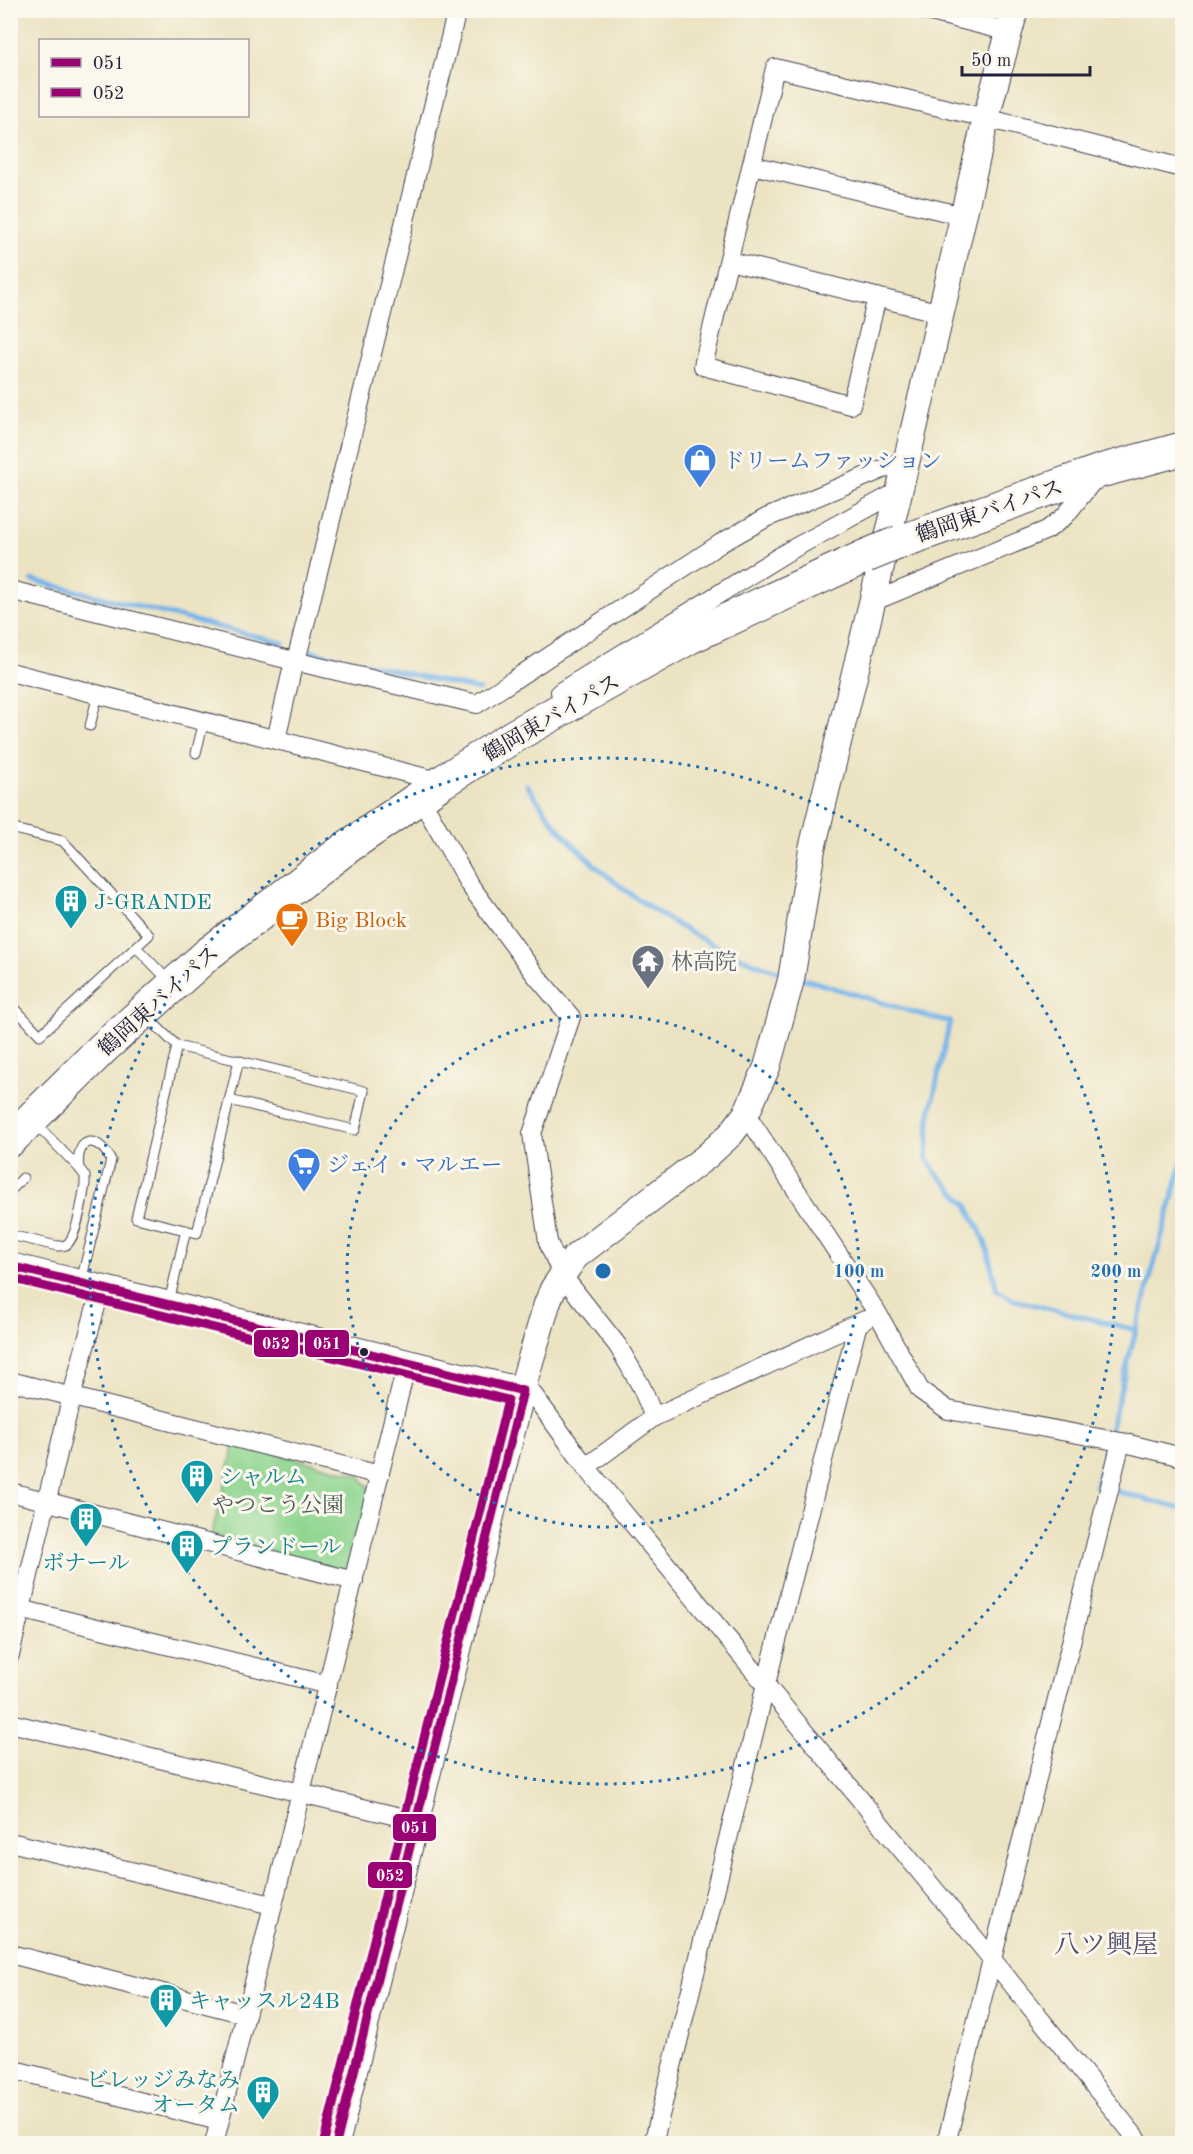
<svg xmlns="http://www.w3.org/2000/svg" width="1193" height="2154" font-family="'Old Standard TT','Noto Serif JP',serif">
	<rect width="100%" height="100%" fill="#fbf7ec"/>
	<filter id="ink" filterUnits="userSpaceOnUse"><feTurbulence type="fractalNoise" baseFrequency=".0167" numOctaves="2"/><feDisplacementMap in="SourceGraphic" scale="12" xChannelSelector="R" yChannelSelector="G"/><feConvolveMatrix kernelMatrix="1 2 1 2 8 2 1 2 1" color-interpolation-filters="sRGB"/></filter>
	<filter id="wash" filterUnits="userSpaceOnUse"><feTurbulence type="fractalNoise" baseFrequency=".008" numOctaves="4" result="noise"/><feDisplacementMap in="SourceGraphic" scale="24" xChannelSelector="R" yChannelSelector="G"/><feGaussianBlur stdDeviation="1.35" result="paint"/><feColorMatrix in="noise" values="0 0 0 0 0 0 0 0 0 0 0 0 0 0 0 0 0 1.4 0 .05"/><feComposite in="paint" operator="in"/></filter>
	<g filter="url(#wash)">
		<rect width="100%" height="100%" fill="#ece3c2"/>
		<!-- green -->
		<polygon fill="#8ed58f" stroke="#587c65" stroke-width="1.5" points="235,1443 359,1475 370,1489 352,1560 341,1570 211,1536"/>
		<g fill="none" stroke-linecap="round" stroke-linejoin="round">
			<!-- stream -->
			<g stroke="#75b4e9" stroke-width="5">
				<polyline points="32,580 283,643"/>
				<polyline points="310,651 479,690"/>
				<path d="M527 785C538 800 548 816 560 830 616 894 705 949 786 974"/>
				<polyline points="798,977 936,1019 950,1021 930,1113 927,1158 936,1173 967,1205 985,1241 997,1290 1014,1300 1136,1330"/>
				<polyline points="1182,1163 1136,1330 1096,1486 1182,1509"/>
			</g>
		</g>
	</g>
	<g filter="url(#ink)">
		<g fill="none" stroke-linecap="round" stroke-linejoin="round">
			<!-- lane casing -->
			<g stroke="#403f4f" stroke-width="11">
				<g id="lane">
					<polyline points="90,726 98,694"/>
					<polyline points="196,753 204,721"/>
					<polyline points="10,828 63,841 149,935 136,947 169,981"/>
					<polyline points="10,1003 40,1035 136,947"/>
					<polyline points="146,1016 177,1046 364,1091 355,1130 229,1100"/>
					<polyline points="177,1046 136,1218 197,1233 239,1060"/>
					<path d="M79 1168C75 1136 98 1134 111 1160L81 1281"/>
					<polyline points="10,1191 23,1178"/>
					<path d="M10 1235 57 1246C60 1246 63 1246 66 1245 77 1238 83 1197 85 1184V1176L79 1168 35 1123"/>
					<polyline points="169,1302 186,1230"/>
				</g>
			</g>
			<!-- street casing -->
			<g stroke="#403f4f" stroke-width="20">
				<g id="street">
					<polyline points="923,10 1010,32"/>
					<polyline points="752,165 963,216"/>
					<polyline points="729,261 941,313"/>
					<polyline points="877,297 851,405 703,366 775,68 986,118 1182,168"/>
					<polyline points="10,590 294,661 477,704 721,543 766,518 907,459"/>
					<polyline points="872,602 1047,530 1065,516 1096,477"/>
					<polyline points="296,661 457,10"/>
					<polyline points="10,672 442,782"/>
					<polyline points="560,692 787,552 899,491"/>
					<polyline points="276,740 294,661"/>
					<polyline points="420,797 469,884 534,973 571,1017 532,1134 548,1242 562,1275 618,1346 641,1386 654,1417"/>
					<polyline points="746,1114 878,1314 920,1390 948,1410 1121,1442 1182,1457"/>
					<polyline points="10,1381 380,1475"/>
					<polyline points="524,1382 586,1467 991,1958 1141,2144"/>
					<polyline points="586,1467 654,1417 865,1320"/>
					<polyline points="10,1492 354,1581"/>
					<polyline points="12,1607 328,1685"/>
					<polyline points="10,1655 72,1395 101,1288"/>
					<polyline points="10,1723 417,1821"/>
					<polyline points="10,1842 272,1905"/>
					<polyline points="10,1954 245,2014"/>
					<polyline points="10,2069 219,2121"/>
					<polyline points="214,2144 407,1363"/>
					<polyline points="653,2144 766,1684 858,1323"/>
					<polyline points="946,2144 1121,1442"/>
				</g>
			</g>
			<!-- secondary casing -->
			<g stroke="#403f4f" stroke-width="28">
				<g id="secondary">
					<polyline points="10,1266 523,1391"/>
					<polyline points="336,2144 524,1382 547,1304 553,1289 575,1257 707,1156 731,1134 746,1114 767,1067 791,980 812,849 907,459 986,118 1015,10"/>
				</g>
			</g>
			<!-- highway casing -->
			<g stroke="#403f4f" stroke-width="35">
				<g id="highway">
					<polyline points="900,542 1100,471 1182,449"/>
					<polyline points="10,1140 103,1048 208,954 346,848 442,782 514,736 690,637 866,556"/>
				</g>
			</g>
			<!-- lane -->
			<use href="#lane" stroke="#fff" stroke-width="9"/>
			<!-- street -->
			<use href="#street" stroke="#fff" stroke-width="18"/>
			<!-- secondary -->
			<use href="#secondary" stroke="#fff" stroke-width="26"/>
			<!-- highway -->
			<use href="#highway" stroke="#fff" stroke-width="33"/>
			<!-- highway-bridge casing -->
			<g stroke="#403f4f" stroke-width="35" stroke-linecap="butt">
				<polyline id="highway-bridge" points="866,556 900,542"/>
			</g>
			<!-- highway-bridge -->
			<use href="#highway-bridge" stroke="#fff" stroke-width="33"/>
			<!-- bus-1 casing -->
			<g stroke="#fbf7ec" stroke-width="14">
				<polyline id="bus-1" points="10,1266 523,1391 336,2144"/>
			</g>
			<!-- bus-2 casing -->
			<g stroke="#fbf7ec" stroke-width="14">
				<polyline id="bus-2" points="10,1278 508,1400 324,2141"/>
			</g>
			<!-- bus-1 -->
			<use href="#bus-1" stroke="#9a0273" stroke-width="9"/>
			<!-- bus-2 -->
			<use href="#bus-2" stroke="#9a0273" stroke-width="9"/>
		</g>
	</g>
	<!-- distance rings -->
	<g fill="none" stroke="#1f6fb2" stroke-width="3" stroke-dasharray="3 6">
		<circle cx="603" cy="1271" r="256"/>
		<circle cx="603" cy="1271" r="513"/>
	</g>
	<!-- icons -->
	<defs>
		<g id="shop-pin" transform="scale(1.725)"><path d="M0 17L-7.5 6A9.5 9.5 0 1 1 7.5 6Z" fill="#3f7fe0" stroke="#fbf7ec"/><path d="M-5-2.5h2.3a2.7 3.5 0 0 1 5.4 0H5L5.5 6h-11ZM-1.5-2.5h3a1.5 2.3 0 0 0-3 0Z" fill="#fff"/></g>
		<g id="building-pin" transform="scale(1.725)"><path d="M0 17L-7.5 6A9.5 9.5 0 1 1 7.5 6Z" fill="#0f9aa8" stroke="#fbf7ec"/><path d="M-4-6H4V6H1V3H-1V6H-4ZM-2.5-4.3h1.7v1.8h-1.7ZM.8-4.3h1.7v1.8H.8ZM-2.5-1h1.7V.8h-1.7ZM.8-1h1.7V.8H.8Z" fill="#fff"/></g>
		<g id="cafe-pin" transform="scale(1.725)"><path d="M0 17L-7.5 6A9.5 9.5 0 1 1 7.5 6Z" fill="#e8710a" stroke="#fbf7ec"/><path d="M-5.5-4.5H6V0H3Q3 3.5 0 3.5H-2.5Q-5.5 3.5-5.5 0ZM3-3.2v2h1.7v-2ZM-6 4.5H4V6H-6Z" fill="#fff"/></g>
		<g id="temple-pin" transform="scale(1.725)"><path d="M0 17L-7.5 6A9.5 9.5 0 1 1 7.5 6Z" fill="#6b7280" stroke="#fbf7ec"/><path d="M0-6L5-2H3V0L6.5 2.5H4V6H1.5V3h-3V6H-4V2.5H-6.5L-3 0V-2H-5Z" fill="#fff"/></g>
		<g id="supermarket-pin" transform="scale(1.725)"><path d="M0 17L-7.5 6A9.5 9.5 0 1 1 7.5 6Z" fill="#3f7fe0" stroke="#fbf7ec"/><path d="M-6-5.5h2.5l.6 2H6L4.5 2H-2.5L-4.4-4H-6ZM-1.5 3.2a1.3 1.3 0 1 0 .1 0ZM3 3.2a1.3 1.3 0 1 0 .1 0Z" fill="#fff"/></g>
	</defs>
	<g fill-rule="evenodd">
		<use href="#shop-pin" x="700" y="460"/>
		<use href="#building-pin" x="71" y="901"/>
		<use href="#cafe-pin" x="292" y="919"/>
		<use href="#temple-pin" x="648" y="961"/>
		<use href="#supermarket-pin" x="304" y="1164"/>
		<use href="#building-pin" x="197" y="1476"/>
		<use href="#building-pin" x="86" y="1519"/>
		<use href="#building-pin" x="187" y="1546"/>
		<use href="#building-pin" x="166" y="2000"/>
		<use href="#building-pin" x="263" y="2092"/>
	</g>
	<!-- markers -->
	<circle fill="#22223b" stroke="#fbf7ec" stroke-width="2" cx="364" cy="1352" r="5"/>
	<g text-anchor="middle" stroke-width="6" stroke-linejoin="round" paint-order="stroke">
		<!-- shop labels -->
		<g font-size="22" fill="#366cbe" stroke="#fbf7ec" text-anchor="start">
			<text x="723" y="468">ドリームファッション</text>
			<text x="327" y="1172">ジェイ・マルエー</text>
		</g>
		<!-- street labels -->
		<g font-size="22" fill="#22223b" stroke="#fbf7ec">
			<text transform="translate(989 510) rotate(-19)" y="8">鶴岡東バイパス</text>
			<text transform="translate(551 717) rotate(-30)" y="8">鶴岡東バイパス</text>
			<text transform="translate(158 1000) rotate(-42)" y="8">鶴岡東バイパス</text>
		</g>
		<!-- culture labels -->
		<g font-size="22" fill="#0d838f" stroke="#fbf7ec" text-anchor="start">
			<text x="94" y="909">J-GRANDE</text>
			<text x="220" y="1484">シャルム</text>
			<text x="210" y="1554">プランドール</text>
			<text x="86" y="1570" text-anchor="middle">ボナール</text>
			<text x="189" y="2008">キャッスル24B</text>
			<text x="240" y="2087" text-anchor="end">ビレッジみなみ<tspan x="240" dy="25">オータム</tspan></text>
		</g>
		<!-- food labels -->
		<g font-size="22" fill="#c56008" stroke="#fbf7ec" text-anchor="start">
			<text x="315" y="927">Big Block</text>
		</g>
		<!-- worship labels -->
		<g font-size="22" fill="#5b616d" stroke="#fbf7ec" text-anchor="start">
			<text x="671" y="969">林高院</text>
		</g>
		<!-- park labels -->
		<g font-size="22" fill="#425854" stroke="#fbf7ec">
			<text x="278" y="1512">やつこう公園</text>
		</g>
		<!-- quarter labels -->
		<g font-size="26" fill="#524e72" stroke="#fbf7ec">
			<text x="1106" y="1953">八ツ興屋</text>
		</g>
	</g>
	<circle cx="603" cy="1271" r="9" fill="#1f6fb2" stroke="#fbf7ec" stroke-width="3"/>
	<g font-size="18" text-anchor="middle" font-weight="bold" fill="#1f6fb2" stroke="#fbf7ec" stroke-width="6" stroke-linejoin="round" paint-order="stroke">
		<text x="859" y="1277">100 m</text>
		<text x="1116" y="1277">200 m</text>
	</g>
	<g stroke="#fbf7ec" stroke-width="2">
		<rect x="304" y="1329" width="46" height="29" rx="6" fill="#9a0273"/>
		<rect x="253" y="1329" width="46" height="29" rx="6" fill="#9a0273"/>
		<rect x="392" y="1813" width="45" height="29" rx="6" fill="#9a0273"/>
		<rect x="367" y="1861" width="46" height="28" rx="6" fill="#9a0273"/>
	</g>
	<g font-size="16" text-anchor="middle" font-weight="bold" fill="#fff">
		<text x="327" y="1349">051</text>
		<text x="276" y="1349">052</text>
		<text x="415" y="1833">051</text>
		<text x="390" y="1881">052</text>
	</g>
	<!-- margin -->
	<rect width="1193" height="2154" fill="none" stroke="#fbf7ec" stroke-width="36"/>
	<!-- legend -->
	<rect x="39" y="39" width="210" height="78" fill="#fbf7ec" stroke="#a4a2a5" stroke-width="1.5"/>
	<rect x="51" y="58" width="30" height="9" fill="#9a0273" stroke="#a4a2a5" stroke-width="1.5"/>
	<text x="93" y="69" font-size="18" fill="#22223b">051</text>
	<rect x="51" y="88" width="30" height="9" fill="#9a0273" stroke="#a4a2a5" stroke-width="1.5"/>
	<text x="93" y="99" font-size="18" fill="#22223b">052</text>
	<!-- scale -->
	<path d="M962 66v9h128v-9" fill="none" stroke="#22223b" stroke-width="3"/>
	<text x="971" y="66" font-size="18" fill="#22223b" stroke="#fbf7ec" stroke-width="4.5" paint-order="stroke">50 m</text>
</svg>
